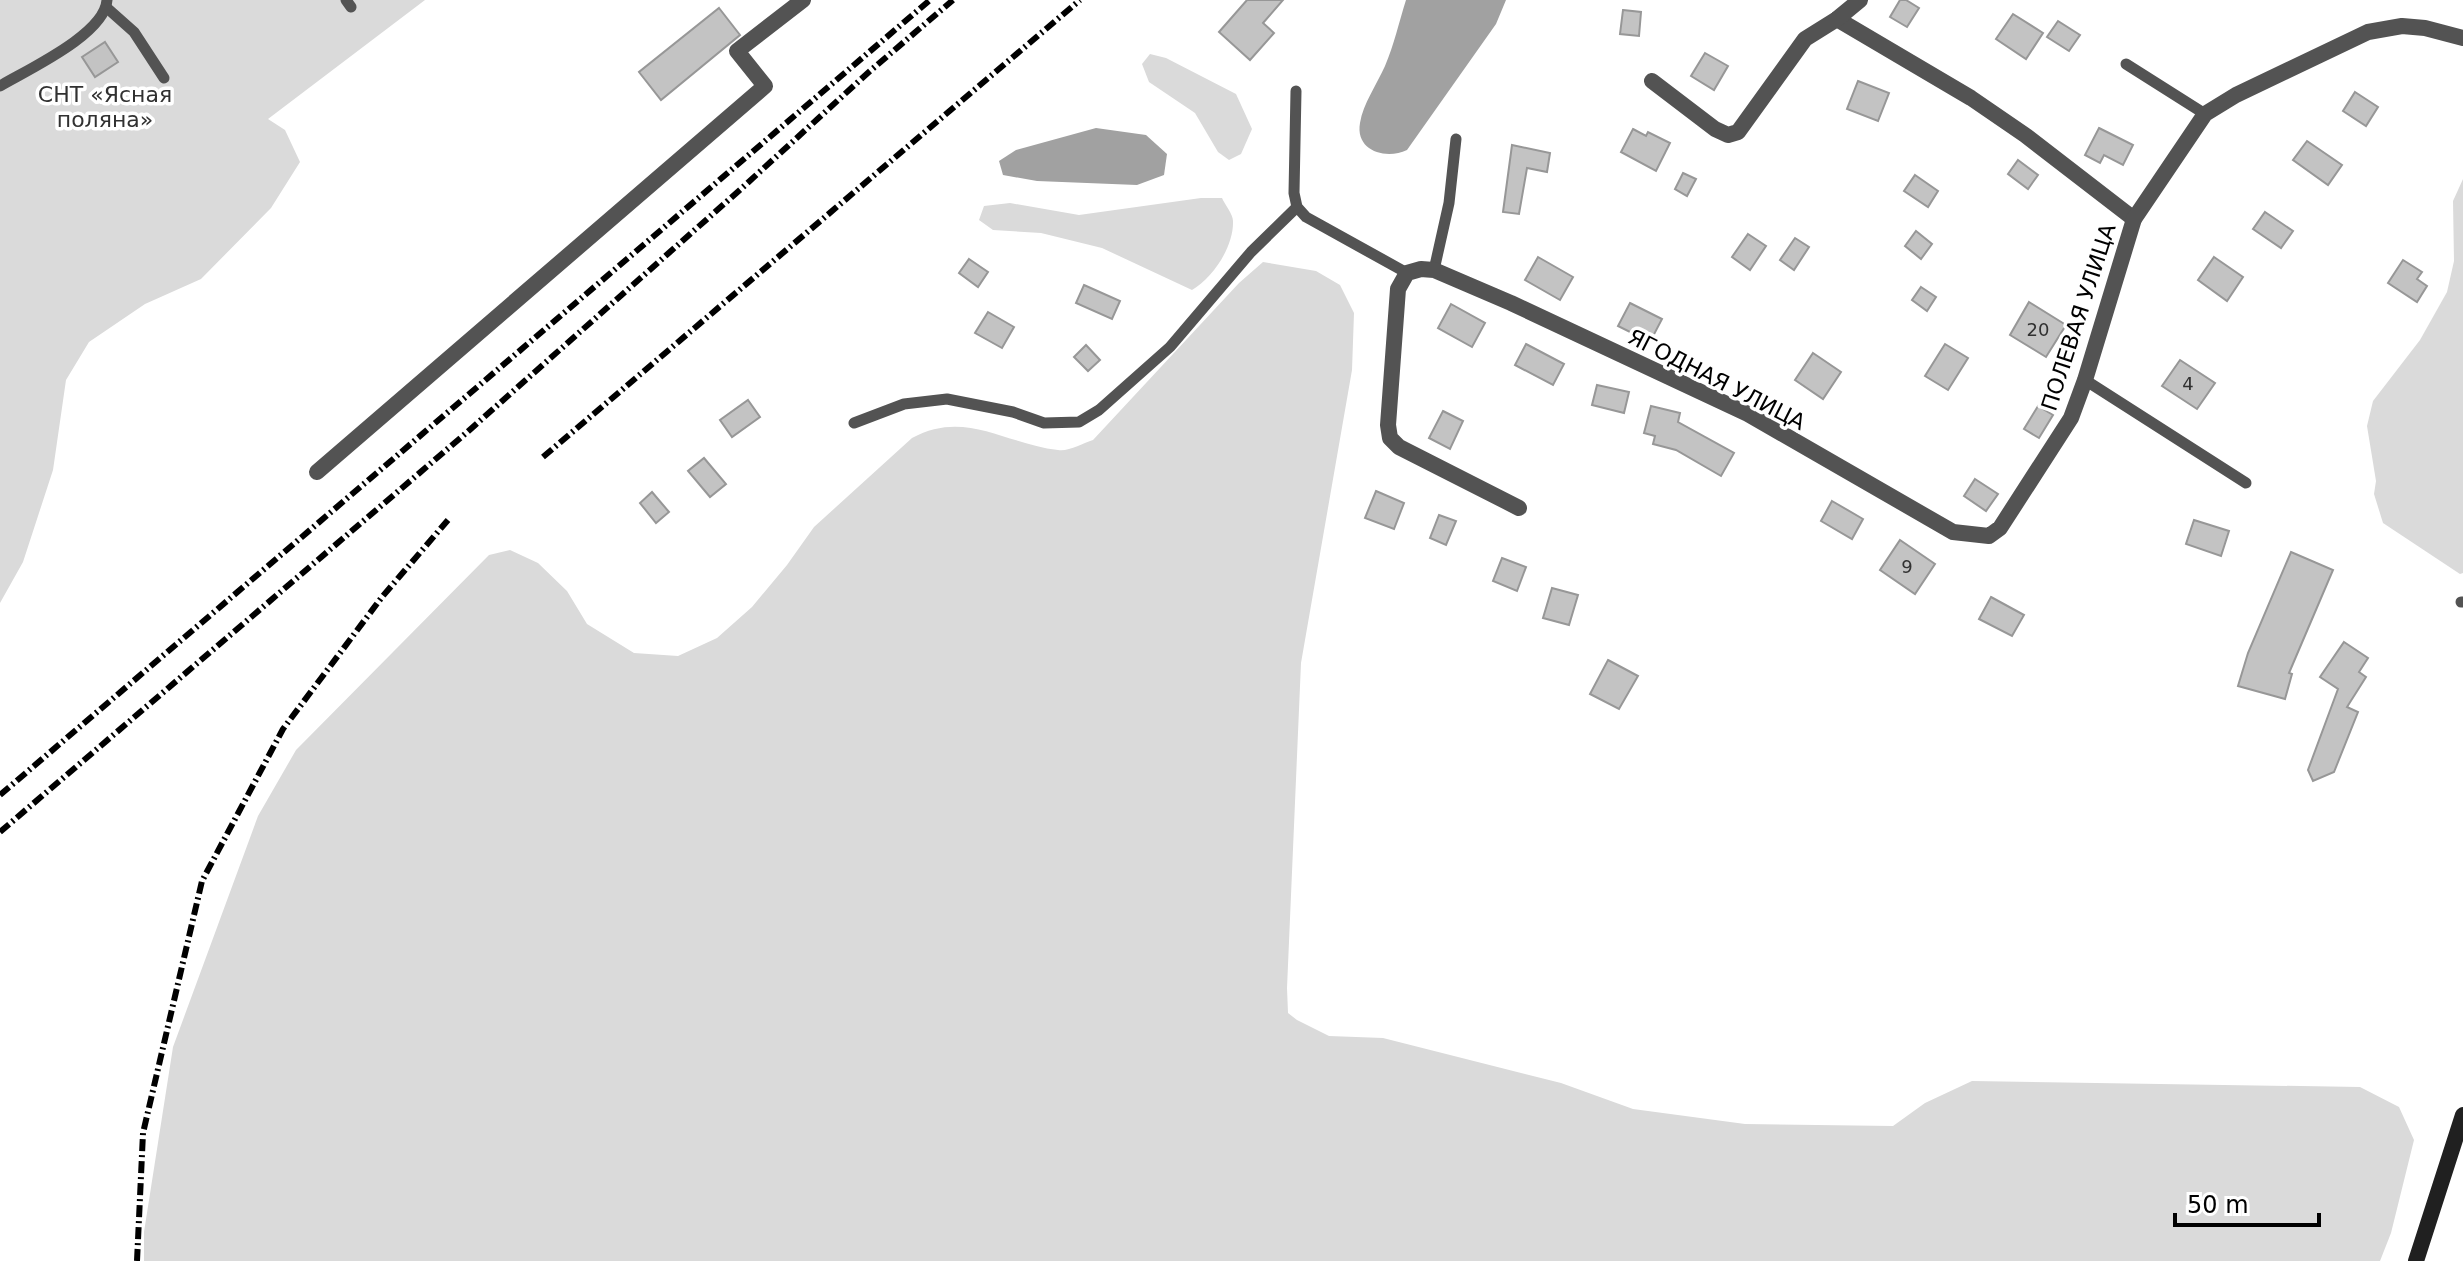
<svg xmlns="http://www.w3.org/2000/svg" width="2463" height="1261" font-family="'DejaVu Sans',sans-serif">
	<rect width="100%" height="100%" fill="#fff"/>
	<!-- green -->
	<g fill="#dadada">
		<polygon points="0,0 425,0 268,119 285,130 300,162 271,208 201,279 145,304 89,342 66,380 53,470 23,562 0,603"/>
		<polygon points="1150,54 1166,58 1236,94 1252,129 1241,154 1229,160 1218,152 1195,113 1149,82 1142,64"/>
		<polygon points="2463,179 2463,573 2460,574 2383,523 2374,494 2376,481 2367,426 2373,401 2420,340 2447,292 2454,261 2453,201"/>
		<path d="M1201 198H1222C1225 205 1233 214 1233 221 1234 246 1213 278 1192 290L1102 248 1041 233 993 230 979 220 984 206 1010 203 1079 215Z"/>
		<path d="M1263 262 1316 271 1340 285 1354 313 1352 370 1301 663 1287 988 1288 1013 1297 1020 1329 1036 1383 1038 1561 1083 1633 1109 1745 1124 1893 1126 1925 1103 1972 1081 2360 1087 2399 1107 2414 1140 2391 1233 2380 1261H144V1232L173 1047 258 816 296 750 489 555 510 550 538 563 567 591 587 624 634 653 678 656 717 638 752 607 787 565 814 527 912 438C965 409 1005 444 1058 450 1068 452 1083 443 1093 440L1239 283Z"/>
	</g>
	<!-- water -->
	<g fill="#a1a1a1">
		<path d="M1406 0H1506L1496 24 1407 150C1386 160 1355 151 1360 123 1363 104 1377 84 1385 66 1394 45 1399 22 1406 0Z"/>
		<polygon points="1096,128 1146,135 1167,154 1164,175 1137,185 1037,181 1003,175 999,161 1016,150"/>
	</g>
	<!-- building -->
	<g fill="#c3c3c3" stroke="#979797" stroke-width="2">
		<polygon points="1247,0 1283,0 1263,23 1274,33 1250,60 1219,32"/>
		<polygon points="1900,0 1906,0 1919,8 1907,27 1890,17"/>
		<polygon points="719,8 740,35 661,100 639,72"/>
		<polygon points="1623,10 1641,12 1639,36 1620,34"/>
		<polygon points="2013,14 2043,33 2026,59 1996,39"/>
		<polygon points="2058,21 2080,35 2069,51 2047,37"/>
		<polygon points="105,42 118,62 95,77 82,57"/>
		<polygon points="1705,53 1728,66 1714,90 1691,76"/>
		<polygon points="1858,81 1889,93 1878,121 1847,109"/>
		<polygon points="2355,92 2378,107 2366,126 2343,111"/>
		<polygon points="2099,128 2133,145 2123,165 2104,155 2100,163 2085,155"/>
		<polygon points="1633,129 1646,136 1648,132 1670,143 1656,171 1621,152"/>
		<polygon points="2307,141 2342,165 2328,185 2293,160"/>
		<polygon points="1512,145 1550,153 1547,172 1527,168 1519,214 1503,212"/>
		<polygon points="2018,160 2038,175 2028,189 2008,174"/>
		<polygon points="1683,173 1696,179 1687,196 1675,189"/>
		<polygon points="1915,175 1938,191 1928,207 1904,191"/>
		<polygon points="2265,212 2293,231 2281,248 2253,229"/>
		<polygon points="1916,231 1932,244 1921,259 1905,246"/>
		<polygon points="1748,234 1766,246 1750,270 1732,257"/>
		<polygon points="1795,238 1809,247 1794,270 1780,260"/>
		<polygon points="1538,257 1573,277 1560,300 1525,280"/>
		<polygon points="2214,257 2243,277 2227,301 2198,280"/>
		<polygon points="969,259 988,272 978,287 959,273"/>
		<polygon points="2403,260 2422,272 2417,279 2427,286 2417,302 2388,283"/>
		<polygon points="1084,285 1120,301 1112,319 1076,303"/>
		<polygon points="1921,287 1936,297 1927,311 1912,300"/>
		<polygon points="2029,302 2066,325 2046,357 2010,335"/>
		<polygon points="1630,303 1662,319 1650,342 1618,326"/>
		<polygon points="1451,304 1485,323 1472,347 1438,328"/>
		<polygon points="988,312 1014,327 1002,348 975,333"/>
		<polygon points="1526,344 1564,364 1553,385 1515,365"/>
		<polygon points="1945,344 1968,358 1948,390 1925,376"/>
		<polygon points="1086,345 1100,360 1088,371 1074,357"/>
		<polygon points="1813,353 1841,372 1823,399 1795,380"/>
		<polygon points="2180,360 2215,383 2197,409 2162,386"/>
		<polygon points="1597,385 1629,392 1624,413 1592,405"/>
		<polygon points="748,400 760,417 732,437 720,420"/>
		<polygon points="1651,406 1680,413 1678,422 1734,453 1721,476 1676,450 1653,444 1655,436 1644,433"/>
		<polygon points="2038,406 2053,415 2039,438 2024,429"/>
		<polygon points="1443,411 1463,421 1450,449 1429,438"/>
		<polygon points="704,458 726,484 710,497 688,471"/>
		<polygon points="1975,479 1998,494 1986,511 1964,496"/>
		<polygon points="1376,491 1404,503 1394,529 1365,518"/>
		<polygon points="652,492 669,512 656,523 640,503"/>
		<polygon points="1832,501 1863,519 1852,539 1821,521"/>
		<polygon points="1439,515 1456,521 1446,545 1430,538"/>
		<polygon points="2194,520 2229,531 2221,556 2186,544"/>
		<polygon points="1900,540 1935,564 1915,594 1880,570"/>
		<polygon points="2291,552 2333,570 2289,673 2292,674 2285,699 2238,686 2248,653"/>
		<polygon points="1502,558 1526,567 1517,591 1493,581"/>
		<polygon points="1552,588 1578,595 1569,625 1543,618"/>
		<polygon points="1991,597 2024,615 2012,636 1979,619"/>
		<polygon points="2344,642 2368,658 2359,672 2366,677 2347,707 2358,712 2334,772 2313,781 2308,770 2338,689 2320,677"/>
		<polygon points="1608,660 1638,676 1619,709 1590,694"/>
	</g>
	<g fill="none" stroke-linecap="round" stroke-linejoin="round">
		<!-- lane -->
		<g stroke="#535353" stroke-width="11">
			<polyline points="346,0 351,7"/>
			<polyline points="107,8 134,32 164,78"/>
			<polyline points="2126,64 2205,114"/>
			<path d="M0 86C29 69 105 34 107 0"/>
			<polyline points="1296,91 1294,193 1297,207 1306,217 1407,273"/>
			<polyline points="1434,270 1449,203 1456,139"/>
			<polyline points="2085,380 2246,483"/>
			<polyline points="854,423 904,404 947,399 1013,412 1044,423 1079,422 1099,410 1170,347 1251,252 1297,207"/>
			<polyline points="2461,602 2463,602"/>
		</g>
		<!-- street -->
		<g stroke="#535353" stroke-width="16">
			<polyline points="1837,19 1971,98 2025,135 2134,219"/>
			<polyline points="1652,81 1715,129 1728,135 1738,132 1805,39 1837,19 1860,0"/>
			<polyline points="317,472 765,86 737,51 803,0"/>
			<polyline points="1519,508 1399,447 1390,438 1388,425 1398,289 1407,273 1421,269 1434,270 1511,303 1748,414 1953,532 1989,536 2000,528 2071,418 2085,380 2134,219 2205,114 2236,95 2368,32 2402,26 2425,28 2463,38"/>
		</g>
		<!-- secondary -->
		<polyline stroke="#202020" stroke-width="16" points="2416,1261 2463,1115"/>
		<!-- rail -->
		<g stroke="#000" stroke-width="6" stroke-dasharray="12 4 2 4" stroke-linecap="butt">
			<polyline points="543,457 1080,0"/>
			<polyline points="0,795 930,0"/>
			<polyline points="0,832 465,434 742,188 870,71 953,0"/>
			<polyline points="137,1261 143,1133 202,881 283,729 382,597 448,520"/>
		</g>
	</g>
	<g text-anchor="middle" stroke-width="7" stroke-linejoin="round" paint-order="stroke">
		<!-- number labels -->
		<g font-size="18" fill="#313131">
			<text x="2038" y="336">20</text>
			<text x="2188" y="390">4</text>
			<text x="1907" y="573">9</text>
		</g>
		<!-- park labels -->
		<g font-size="22" fill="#313131" stroke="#fff">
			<text x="105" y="102">СНТ «Ясная<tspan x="105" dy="25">поляна»</tspan></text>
		</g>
		<!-- street labels -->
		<g font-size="22" fill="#000" stroke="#fff">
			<text transform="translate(2078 317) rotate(-72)" y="8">ПОЛЕВАЯ УЛИЦА</text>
			<text transform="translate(1717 379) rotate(27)" y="8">ЯГОДНАЯ УЛИЦА</text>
		</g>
	</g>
	<!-- scale -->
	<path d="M2175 1213v12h144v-12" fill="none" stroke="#000000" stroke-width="4"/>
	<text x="2187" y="1213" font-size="24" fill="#000000" stroke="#ffffff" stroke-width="6" paint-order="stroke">50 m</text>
</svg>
